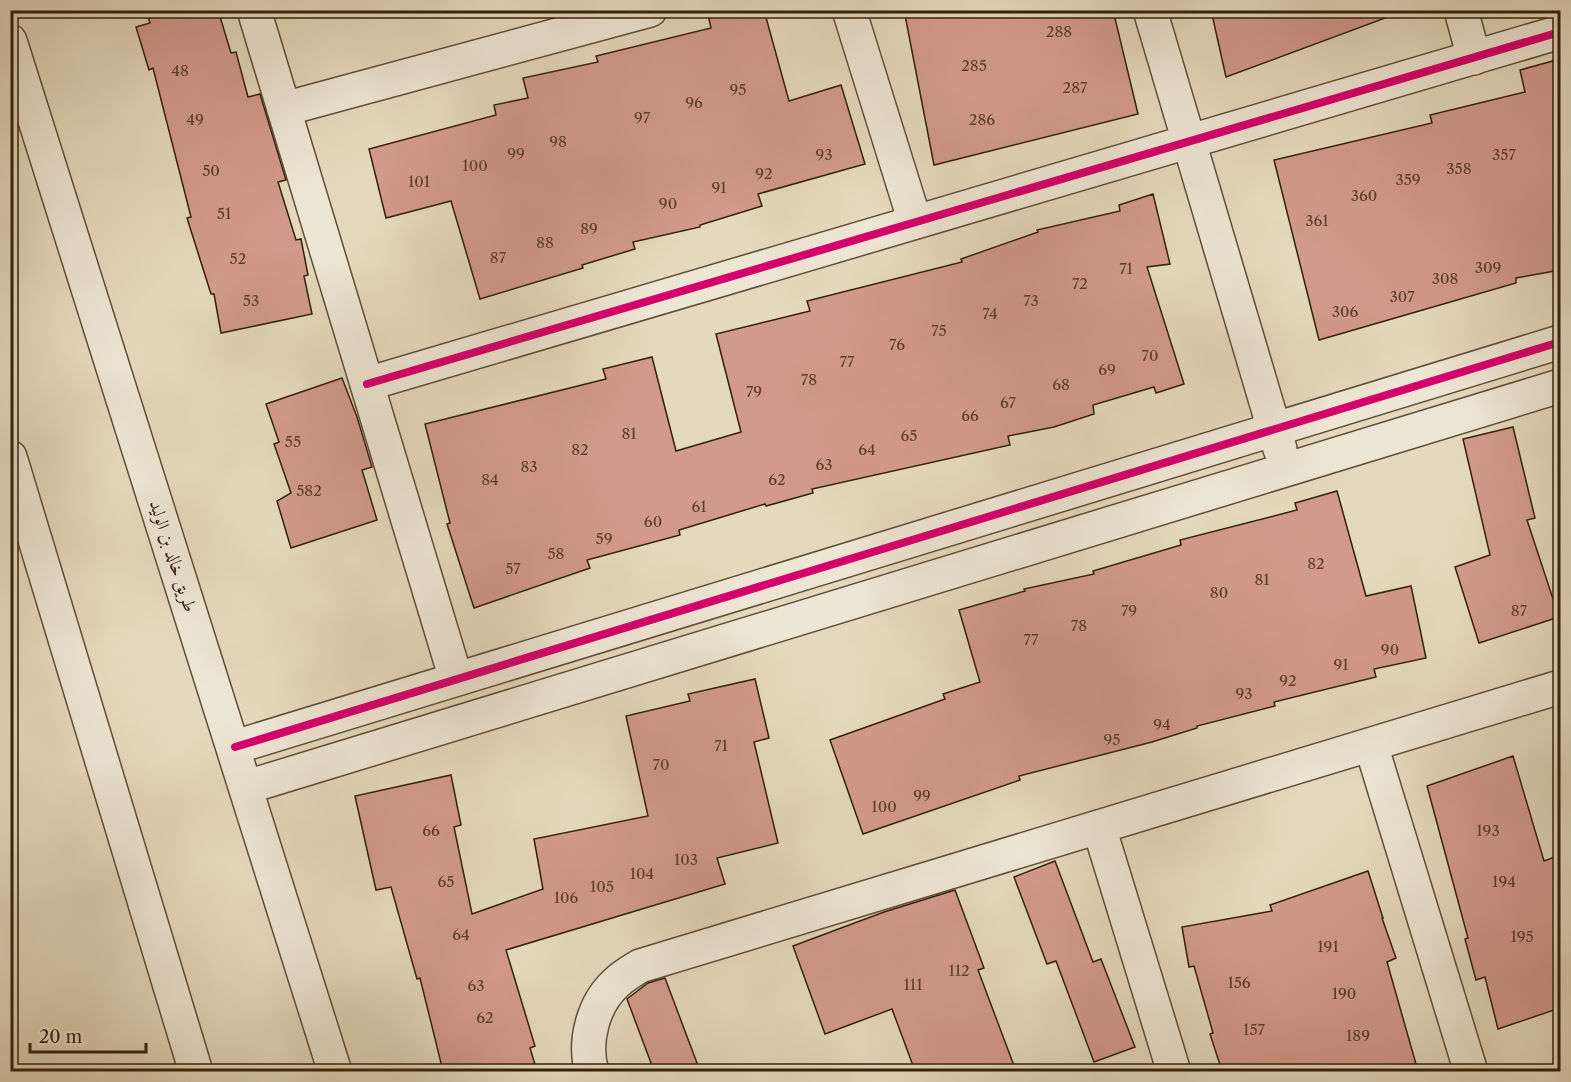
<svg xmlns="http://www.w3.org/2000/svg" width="1571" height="1082" font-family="'Libre Caslon Text',Amiri,serif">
	<rect width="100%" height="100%" fill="#e5d9bd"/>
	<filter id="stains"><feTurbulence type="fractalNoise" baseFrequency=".00333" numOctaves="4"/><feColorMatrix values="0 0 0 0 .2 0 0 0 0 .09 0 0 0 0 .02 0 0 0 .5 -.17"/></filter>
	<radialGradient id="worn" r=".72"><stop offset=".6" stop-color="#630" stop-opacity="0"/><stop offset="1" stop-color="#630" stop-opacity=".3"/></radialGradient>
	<!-- building -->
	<g fill="#d29a8c" stroke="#33200c" stroke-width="1.5">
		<polygon points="146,10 218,10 231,53 236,52 248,97 260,94 286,180 278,182 296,240 301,239 308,275 304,276 312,314 221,333 214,294 211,294 187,218 191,217 153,68 149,70 136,27 150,23"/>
		<polygon points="707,10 764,10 789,101 841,85 865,164 758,194 762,206 700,225 700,227 633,242 635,249 582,265 583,268 480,299 451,201 386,218 369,149 496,115 494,105 528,98 523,78 598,62 596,56 711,28"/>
		<polygon points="904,10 1113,10 1138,114 934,165"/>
		<polygon points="1211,10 1396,10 1396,14 1226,77"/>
		<polygon points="1560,59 1560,270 1516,278 1516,283 1319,340 1274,160 1432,123 1430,115 1525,92 1520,70"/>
		<polygon points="1153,194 1170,264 1147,267 1184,384 1156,393 1154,387 1093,405 1094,414 1054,427 1008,436 1010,445 812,489 813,493 766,506 765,504 679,530 680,535 587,560 590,568 474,608 447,524 450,523 425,424 606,379 603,369 652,357 676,451 741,432 716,334 810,311 807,301 962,262 961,259 1038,232 1037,230 1120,211 1119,205"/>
		<polygon points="342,378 357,417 372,467 362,470 377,520 291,548 277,501 291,493 274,444 279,442 266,404"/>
		<polygon points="1513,427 1535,518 1527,520 1559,617 1479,643 1455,567 1490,555 1463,439"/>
		<polygon points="1337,491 1366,596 1411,586 1426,658 1374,669 1376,677 1274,702 1275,706 1197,726 1197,728 1152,742 1019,776 1020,780 863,834 830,740 945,699 943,694 980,682 959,610 1025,591 1024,589 1094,574 1093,571 1181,545 1180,540 1297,510 1295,503"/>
		<polygon points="755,679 769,738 754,742 778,843 717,858 725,884 506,950 535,1046 530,1048 537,1071 443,1071 420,978 417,979 391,887 376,890 355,796 451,775 461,825 454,827 472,914 543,889 534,839 648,816 626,716 690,701 688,694"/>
		<polygon points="1513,756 1544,861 1560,855 1560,1008 1498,1029 1485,977 1476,980 1465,939 1468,938 1427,786"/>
		<polygon points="1055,861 1093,962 1101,959 1135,1047 1094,1062 1056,961 1047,964 1014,877"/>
		<polygon points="1368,871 1383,918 1382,918 1396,958 1387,962 1416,1064 1389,1071 1222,1071 1210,1034 1213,1033 1194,966 1189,967 1182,927 1272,911 1270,905"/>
		<polygon points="955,890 984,968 978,970 1016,1071 915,1071 892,1009 825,1034 793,946 884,912"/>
		<polygon points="665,978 700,1071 654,1071 627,999 648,983"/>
	</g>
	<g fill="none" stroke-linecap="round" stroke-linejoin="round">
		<!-- minor casing -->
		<g stroke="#604e38" stroke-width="36">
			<g id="minor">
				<polyline points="254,10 456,679"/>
				<polyline points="849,10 915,222"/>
				<polyline points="1150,10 1280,449"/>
				<polyline points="1461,10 1474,58"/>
				<path d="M10 41C118 384 229 727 335 1072"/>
				<polyline points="284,109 650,10"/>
				<polyline points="367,384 1560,32"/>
				<polyline points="10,457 196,1072"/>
				<polyline points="1371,745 1471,1072"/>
				<polyline points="235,747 1560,342"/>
				<polyline points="247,787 1560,386"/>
				<polyline points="1099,827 1174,1072"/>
				<path d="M592 1072C583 1042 593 1004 616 983 623 976 632 971 640 966L1560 687"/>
			</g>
		</g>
		<!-- minor -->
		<use href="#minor" stroke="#eee6d4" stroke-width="33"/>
		<!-- cycleway casing -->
		<g stroke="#eee6d4" stroke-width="11">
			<g id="cycleway">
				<polyline points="367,384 1560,32"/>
				<polyline points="235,747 1560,342"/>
			</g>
		</g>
		<!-- cycleway -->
		<use href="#cycleway" stroke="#d6006c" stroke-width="8"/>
	</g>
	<g text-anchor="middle" stroke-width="4.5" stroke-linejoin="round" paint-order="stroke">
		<!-- number labels -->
		<g font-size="15" fill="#5b3e2c">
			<text x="1059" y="37">288</text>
			<text x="974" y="71">285</text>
			<text x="180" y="76">48</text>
			<text x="1075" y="93">287</text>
			<text x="738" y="95">95</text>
			<text x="694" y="108">96</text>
			<text x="642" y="123">97</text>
			<text x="195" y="125">49</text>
			<text x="982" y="125">286</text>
			<text x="558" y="147">98</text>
			<text x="516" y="159">99</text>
			<text x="824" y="160">93</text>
			<text x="1504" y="160">357</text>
			<text x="475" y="171">100</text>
			<text x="1459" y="174">358</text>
			<text x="211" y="176">50</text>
			<text x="764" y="179">92</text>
			<text x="1408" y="185">359</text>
			<text x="419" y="187">101</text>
			<text x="719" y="193">91</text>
			<text x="1364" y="201">360</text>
			<text x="668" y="209">90</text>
			<text x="224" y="219">51</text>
			<text x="1317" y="226">361</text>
			<text x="589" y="234">89</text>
			<text x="545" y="248">88</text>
			<text x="498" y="263">87</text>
			<text x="238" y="264">52</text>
			<text x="1488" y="273">309</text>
			<text x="1126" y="274">71</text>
			<text x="1445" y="284">308</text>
			<text x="1080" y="289">72</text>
			<text x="1402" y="302">307</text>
			<text x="251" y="306">53</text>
			<text x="1031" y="306">73</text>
			<text x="1345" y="317">306</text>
			<text x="990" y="319">74</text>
			<text x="939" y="336">75</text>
			<text x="897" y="350">76</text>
			<text x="1150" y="361">70</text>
			<text x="847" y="367">77</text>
			<text x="1107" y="375">69</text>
			<text x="809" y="385">78</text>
			<text x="1061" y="390">68</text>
			<text x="754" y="397">79</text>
			<text x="1008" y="408">67</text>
			<text x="970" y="421">66</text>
			<text x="629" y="439">81</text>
			<text x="909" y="441">65</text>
			<text x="293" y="447">55</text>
			<text x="580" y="455">82</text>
			<text x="867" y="455">64</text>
			<text x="824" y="470">63</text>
			<text x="529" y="472">83</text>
			<text x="490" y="485">84</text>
			<text x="777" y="485">62</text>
			<text x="309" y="496">582</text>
			<text x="699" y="512">61</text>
			<text x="653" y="527">60</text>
			<text x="604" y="544">59</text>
			<text x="556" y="559">58</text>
			<text x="1316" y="569">82</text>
			<text x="513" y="574">57</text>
			<text x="1262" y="585">81</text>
			<text x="1219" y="598">80</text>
			<text x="1129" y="616">79</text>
			<text x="1519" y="616">87</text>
			<text x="1079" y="631">78</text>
			<text x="1031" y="645">77</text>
			<text x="1390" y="655">90</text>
			<text x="1341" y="670">91</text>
			<text x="1288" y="686">92</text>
			<text x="1244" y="699">93</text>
			<text x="1162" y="730">94</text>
			<text x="1112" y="745">95</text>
			<text x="721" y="751">71</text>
			<text x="661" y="770">70</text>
			<text x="922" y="801">99</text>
			<text x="884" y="812">100</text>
			<text x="431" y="836">66</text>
			<text x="1488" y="836">193</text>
			<text x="686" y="865">103</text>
			<text x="642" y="879">104</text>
			<text x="446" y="887">65</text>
			<text x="1504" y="887">194</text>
			<text x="602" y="892">105</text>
			<text x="566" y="903">106</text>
			<text x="461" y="940">64</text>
			<text x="1522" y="942">195</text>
			<text x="1328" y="952">191</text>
			<text x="959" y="976">112</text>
			<text x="1239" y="988">156</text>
			<text x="913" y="990">111</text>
			<text x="476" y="991">63</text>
			<text x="1344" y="999">190</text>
			<text x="485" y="1023">62</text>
			<text x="1254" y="1035">157</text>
			<text x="1358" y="1041">189</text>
		</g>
		<!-- street labels -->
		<g font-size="18" fill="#33200c" stroke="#eee6d4">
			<text transform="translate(173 556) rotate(72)" y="6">طريق خالد بن الوليد</text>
		</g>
	</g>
	<!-- margin -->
	<rect width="1571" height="1082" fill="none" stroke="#e5d9bd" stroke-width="36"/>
	<rect x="12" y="12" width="1547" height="1058" fill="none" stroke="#33200c" stroke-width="3"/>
	<rect x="18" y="18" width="1535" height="1046" fill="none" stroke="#33200c" stroke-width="1.5"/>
	<!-- scale -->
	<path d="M30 1043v9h116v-9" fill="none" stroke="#33200c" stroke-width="3"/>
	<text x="39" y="1043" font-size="18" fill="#33200c" stroke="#eee6d4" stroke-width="4.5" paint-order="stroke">20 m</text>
	<rect width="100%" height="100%" filter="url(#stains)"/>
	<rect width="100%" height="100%" fill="url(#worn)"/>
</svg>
